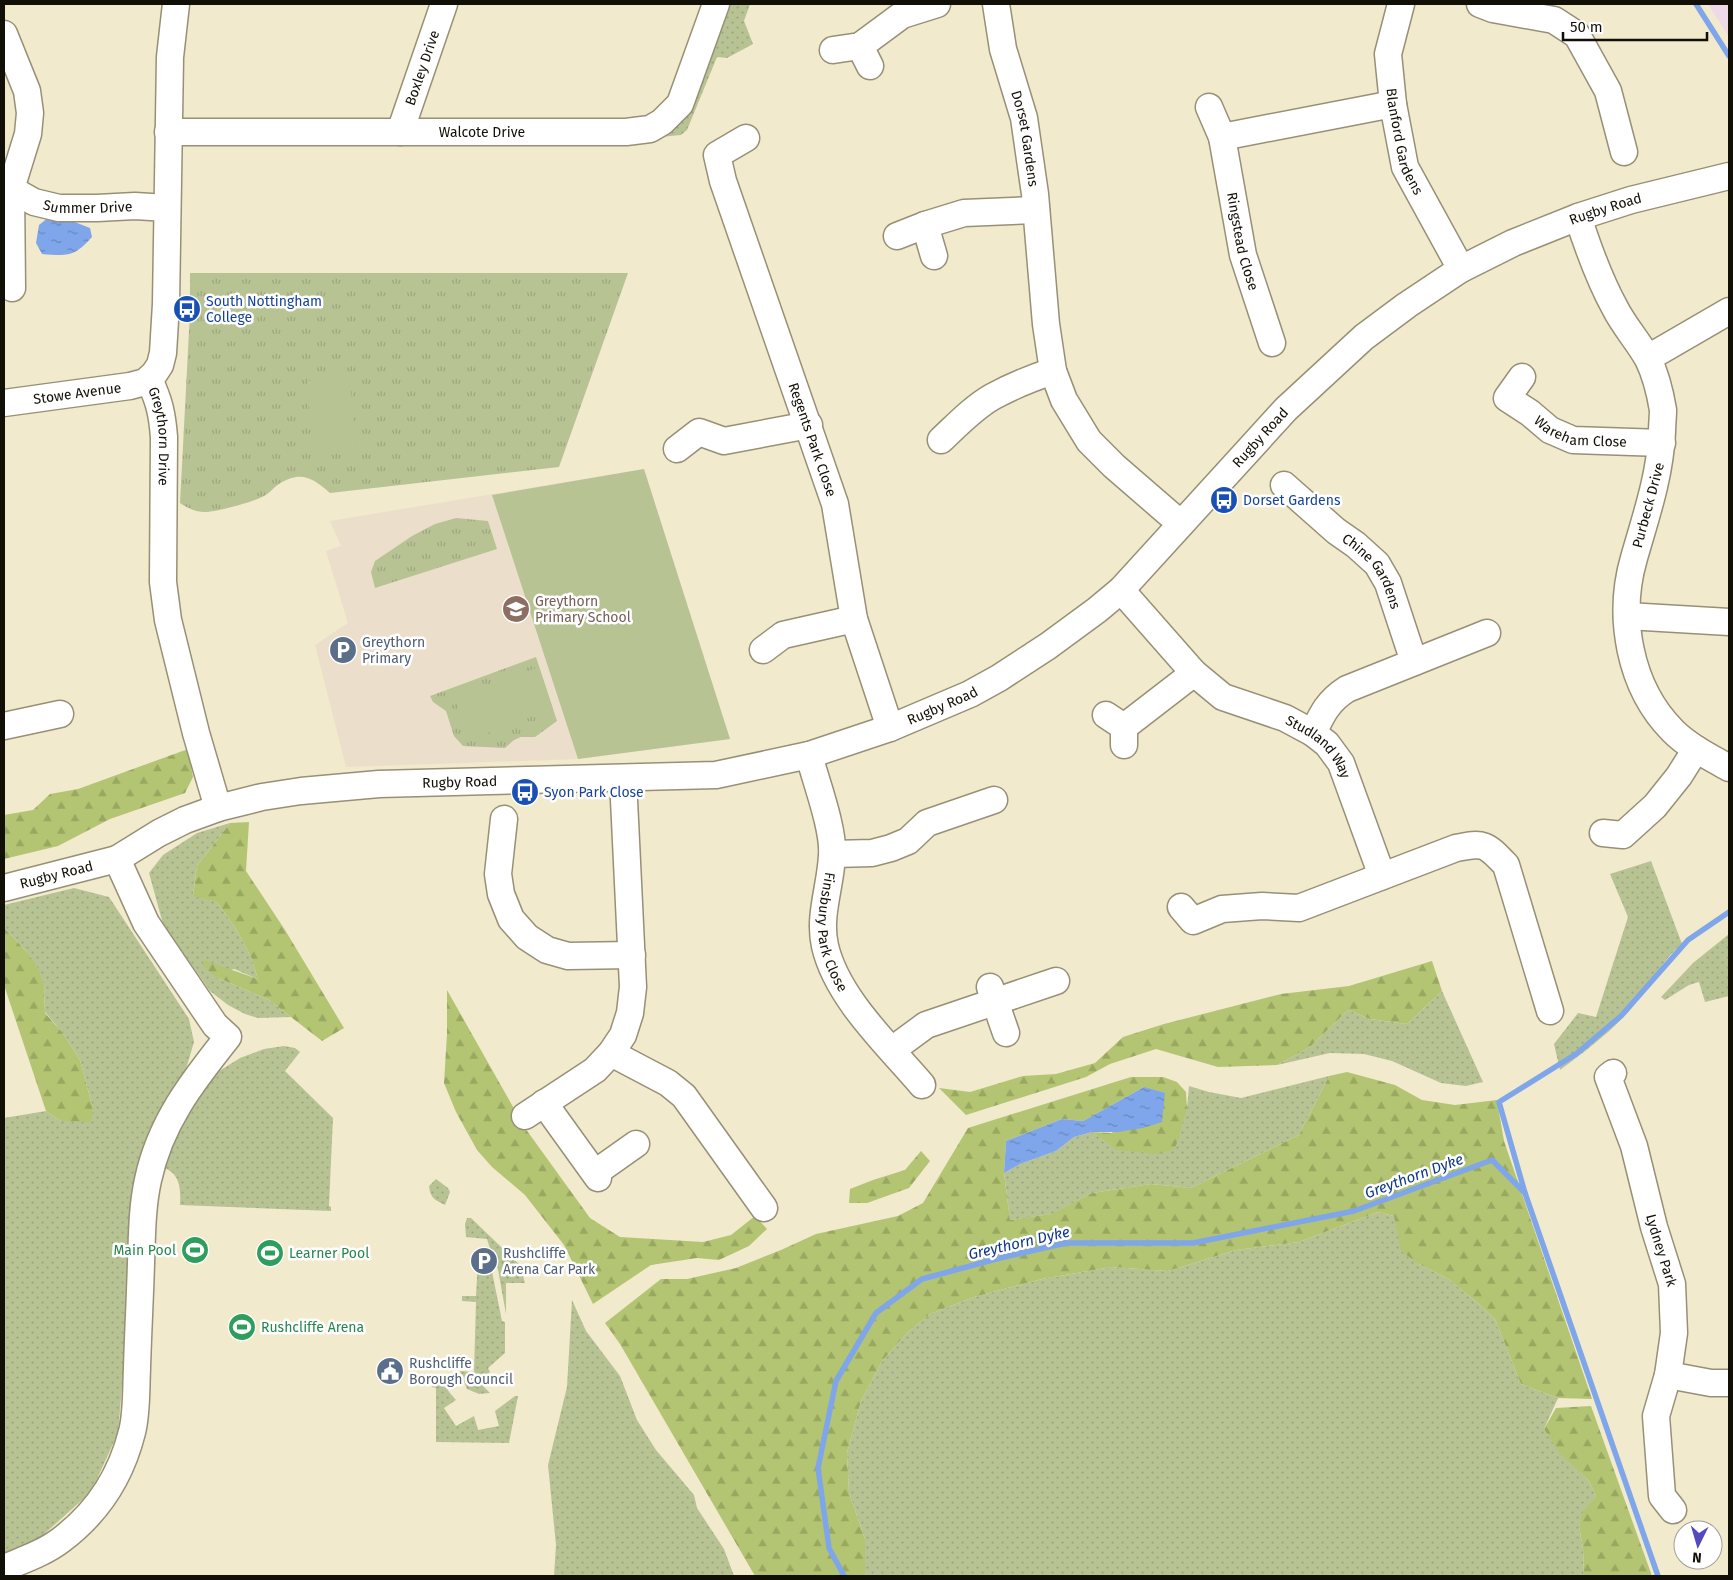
<svg xmlns="http://www.w3.org/2000/svg" width="1733" height="1580" font-family="'Fira Sans',sans-serif">
	<defs>
		<pattern id="grass-dots" width="8" height="8" patternUnits="userSpaceOnUse" patternTransform="scale(1.25)"><rect width="8" height="8" fill="#b8c394"/><path d="M2 2h.1M6 6h.1" fill="none" stroke="#9da67e" stroke-width="1.8" stroke-linecap="round"/></pattern>
		<pattern id="forest-firs" width="22" height="20" patternUnits="userSpaceOnUse" patternTransform="scale(1.25)"><rect width="22" height="20" fill="#b3c572"/><path d="M5 1l3.5 6h-7zM16 11l3.5 6h-7z" fill="#99a861"/></pattern>
		<pattern id="park-tufts" width="24" height="20" patternUnits="userSpaceOnUse" patternTransform="scale(1.25)"><rect width="24" height="20" fill="#b8c394"/><path d="M3 7l-1-3M5 7V3M7 7l1-3M15 17l-1-3M17 17v-4M19 17l1-3" fill="none" stroke="#9da67e"/></pattern>
		<pattern id="water-ripples" width="26" height="14" patternUnits="userSpaceOnUse" patternTransform="scale(1.25)"><rect width="26" height="14" fill="#7fa6ea"/><path d="M2 4q2-2 4 0t4 0M15 11q2-2 4 0t4 0" fill="none" stroke="#6786bc"/></pattern>
	</defs>
	<rect width="100%" height="100%" fill="#f1eacd"/>
	<!-- commercial -->
	<polygon fill="#edd9e8" points="1708,4 1729,4 1729,37"/>
	<!-- education -->
	<polygon fill="#ebdeca" points="644,469 730,739 578,759 346,767 315,645 348,623 326,551 341,546 330,521"/>
	<!-- grass -->
	<g fill="url(#grass-dots)">
		<polygon points="725,4 750,4 744,21 753,44 727,58 717,57 687,130 681,135 660,137"/>
		<polygon points="230,823 197,866 193,895 217,902 236,929 251,957 258,979 234,969 216,977 269,1000 291,1017 258,1018 245,1014 228,1005 210,991 163,924 149,873 163,855 197,833"/>
		<path d="M1651 861 1682 944C1662 960 1651 984 1635 1004 1614 1030 1587 1050 1560 1070L1554 1044 1578 1013 1596 1017 1628 917 1610 874Z"/>
		<polygon points="74,888 109,897 189,1019 194,1042 186,1069 163,1105 146,1140 133,1185 125,1352 118,1433 91,1492 32,1545 4,1553 4,1118 46,1111 61,1121 90,1121 93,1109 80,1060 62,1032 45,1012 44,985 26,951 4,928 4,905"/>
		<polygon points="1729,934 1729,996 1705,1002 1699,982 1689,985 1665,1000 1661,997 1693,963"/>
		<polygon points="1442,991 1483,1082 1466,1086 1441,1083 1392,1061 1364,1054 1330,1053 1277,1065 1310,1047 1348,1010 1370,1019 1407,1024"/>
		<path d="M284 1046 295 1048 300 1052 285 1071 333 1118 329 1206 331 1207V1211L180 1205C181 1188 180 1171 160 1167L168 1141 213 1075 240 1058 264 1049Z"/>
		<polygon points="1329,1076 1299,1135 1191,1188 1151,1184 1092,1193 1052,1214 1010,1220 1004,1173 1020,1164 1056,1151 1074,1137 1092,1132 1118,1150 1187,1108 1189,1086 1209,1092 1241,1098"/>
		<path d="M436 1179 448 1188 450 1192 445 1205C435 1200 430 1198 429 1186Z"/>
		<polygon points="1378,1212 1394,1216 1419,1264 1447,1278 1479,1304 1495,1319 1521,1384 1558,1398 1544,1429 1563,1456 1589,1481 1596,1496 1584,1511 1579,1526 1583,1548 1584,1576 865,1576 865,1539 849,1493 847,1453 861,1401 882,1361 908,1332 930,1314 974,1297 1042,1279 1111,1267 1168,1271 1236,1250 1299,1242"/>
		<polygon points="467,1218 471,1218 520,1265 525,1283 506,1283 506,1314 495,1253 491,1252 487,1239 466,1237 465,1224"/>
		<polygon points="478,1259 487,1260 490,1262 502,1321 505,1322 505,1353 488,1368 490,1372 479,1382 490,1393 479,1394 467,1389 460,1371 474,1372 476,1302 462,1301 462,1296 476,1296"/>
		<polygon points="572,1300 586,1331 620,1376 637,1420 656,1450 694,1495 697,1508 724,1549 734,1576 554,1576 556,1545 548,1465 567,1387"/>
		<polygon points="432,1382 444,1383 449,1392 456,1400 444,1408 456,1426 474,1416 478,1430 499,1426 495,1411 515,1396 518,1396 509,1443 436,1442 436,1388 432,1387"/>
	</g>
	<!-- forest -->
	<g fill="url(#forest-firs)">
		<polygon points="188,749 193,777 185,793 110,819 58,846 4,859 4,815 33,810 50,794 78,789"/>
		<polygon points="249,822 246,871 285,930 344,1028 322,1041 269,1000 216,977 203,966 203,960 258,979 251,957 236,929 217,902 193,896 197,866 230,823"/>
		<polygon points="4,928 26,951 38,968 44,985 45,1013 62,1032 80,1060 93,1109 91,1122 61,1121 46,1111 4,985"/>
		<polygon points="1432,961 1442,991 1407,1024 1370,1019 1348,1010 1310,1047 1277,1065 1218,1067 1156,1049 1110,1064 1086,1077 966,1115 939,1088 970,1092 1023,1076 1056,1074 1095,1063 1123,1037 1164,1024 1281,994 1349,986"/>
		<polygon points="447,990 525,1128 590,1218 620,1237 703,1242 731,1235 755,1216 767,1229 749,1246 719,1260 697,1258 651,1265 593,1304 564,1245 525,1195 492,1167 477,1150 456,1112 444,1083 447,1034"/>
		<polygon points="1347,1072 1395,1085 1422,1100 1455,1105 1497,1100 1504,1141 1592,1399 1558,1398 1521,1384 1495,1319 1479,1304 1447,1278 1419,1264 1401,1251 1394,1216 1378,1212 1299,1242 1236,1250 1168,1271 1111,1267 1042,1279 974,1297 930,1314 908,1332 882,1361 861,1401 847,1453 849,1493 865,1539 865,1576 755,1576 620,1344 605,1323 661,1279 687,1279 736,1268 781,1250 816,1234 898,1216 923,1203 968,1128 1131,1077 1163,1077 1177,1082 1186,1092 1187,1108 1175,1149 1159,1154 1117,1150 1092,1132 1112,1133 1144,1087 1083,1121 1062,1119 1006,1141 1004,1173 1010,1220 1051,1214 1092,1193 1151,1184 1191,1188 1299,1135 1329,1076"/>
		<polygon points="921,1151 930,1161 909,1188 867,1203 849,1203 850,1189 873,1180 905,1170"/>
		<polygon points="1591,1406 1652,1576 1584,1576 1583,1548 1579,1526 1583,1511 1596,1496 1589,1481 1560,1454 1544,1429 1556,1408"/>
	</g>
	<!-- park -->
	<g fill="url(#park-tufts)">
		<path d="M190 273H628L559 467 330 493C313 478 301 470 279 484 274 487 270 493 264 496 253 502 217 512 205 512 196 512 187 508 180 503L190 312Z"/>
		<polygon points="456,518 488,521 497,549 375,588 371,572 375,561 412,536 435,524"/>
		<polygon points="536,657 557,721 535,737 521,737 514,740 505,748 463,746 454,736 446,711 433,702 430,696"/>
	</g>
	<!-- pitch -->
	<g fill="#b8c394">
		<polygon points="350,378 356,448 313,452 307,381"/>
		<polygon points="644,469 730,739 578,759 492,495"/>
		<polygon points="539,667 553,709 469,740 454,697"/>
	</g>
	<!-- water -->
	<g fill="url(#water-ripples)">
		<path d="M49 217 72 221 90 228 92 237C74 257 68 256 42 254L36 243 39 225Z"/>
		<polygon points="1144,1087 1165,1093 1162,1122 1143,1128 1118,1132 1092,1132 1074,1137 1056,1151 1020,1164 1004,1173 1006,1141 1062,1119 1083,1121"/>
	</g>
	<g fill="none" stroke-linecap="round" stroke-linejoin="round">
		<!-- stream -->
		<g stroke="#7fa6ea" stroke-width="5.5">
			<polyline points="1696,4 1729,56"/>
			<polyline points="1525,1193 1658,1576"/>
			<polyline points="844,1576 829,1548 818,1468 836,1381 876,1313 922,1279 1000,1258 1066,1243 1193,1243 1354,1211 1492,1160 1525,1193 1499,1102 1576,1054 1621,1016 1688,940 1729,912"/>
		</g>
		<!-- minor casing -->
		<g stroke="#979076" stroke-width="29">
			<g id="minor">
				<path id="s1" d="M996 4 1003 49 1024 118 1035 194 1046 324 1053 371 1064 400 1089 441 1114 466 1181 524"/>
				<path id="s2" d="M1401 4 1388 54 1393 104 1405 167 1461 269"/>
				<polyline points="1480,4 1493,9 1554,20 1577,35 1608,91 1624,152"/>
				<polyline points="4,34 27,91 30,113 28,134 11,189 12,288"/>
				<polyline points="860,46 870,66"/>
				<polyline points="833,50 860,46 902,15 937,4"/>
				<path id="s3" d="M1209 107 1222 137 1243 255 1272 343"/>
				<path id="s4" d="M168 132H626L650 129 662 122 680 104 716 4"/>
				<path id="s5" d="M400 132 444 4"/>
				<polyline points="1222,137 1393,104"/>
				<path id="s6" d="M746 138 717 155 723 181 835 504 854 619 890 728"/>
				<path id="s7" d="M4 187 11 189 34 202 59 208H97L135 206 167 208"/>
				<path d="M1578 217C1588 248 1599 279 1615 308 1624 326 1638 341 1648 359 1656 375 1660 392 1663 410 1663 417 1662 425 1662 432 1660 476 1646 516 1634 558 1617 616 1629 687 1673 731 1689 747 1710 757 1729 768"/>
				<polyline points="925,225 934,256"/>
				<polyline points="897,236 925,225 964,213 1036,210"/>
				<polyline points="1648,358 1729,311"/>
				<path id="s8" d="M1522 377 1507 398 1530 413 1550 430 1573 440 1662 443"/>
				<path id="s9" d="M149 379C159 401 162 412 164 437L163 582 168 620 196 733 218 808"/>
				<path id="s10" d="M4 403 130 386 145 382 154 374 160 365 163 353 166 304 170 57 176 4"/>
				<path d="M941 440C957 425 973 408 992 397 1012 386 1032 378 1053 371"/>
				<polyline points="677,449 699,432 724,441 809,425"/>
				<path id="s11" d="M1284 485 1336 531 1356 545 1377 564 1388 583 1414 662"/>
				<path id="s12" d="M1121 590 1194 673 1223 697 1285 718 1313 733 1327 744 1341 763 1382 876"/>
				<polyline points="1627,616 1729,622"/>
				<polyline points="763,650 783,635 854,619"/>
				<polyline points="1106,715 1124,727 1124,745"/>
				<polyline points="4,726 60,714"/>
				<polyline points="1124,727 1194,673"/>
				<path d="M1313 733C1322 714 1328 701 1347 689L1487 633"/>
				<path id="s13" d="M809 755C816 782 834 829 832 855 831 885 818 916 825 946 837 998 888 1045 922 1085"/>
				<polyline points="504,819 498,874 501,894 511,919 527,937 547,950 568,956 632,955"/>
				<polyline points="1603,833 1623,835 1655,806 1679,776 1696,749"/>
				<polyline points="833,854 872,853 891,848 908,841 927,823 994,800"/>
				<path id="s14" d="M4 888 117 859 159 833 185 820 218 808 262 797 301 791 379 784 716 775 809 755 890 728 970 694 999 678 1048 646 1097 610 1121 590 1286 409 1364 337 1407 305 1461 269 1513 243 1578 217 1631 200 1729 176"/>
				<path d="M1181 907 1193 921 1222 909 1262 906 1299 908 1456 848C1484 842 1486 844 1506 865L1550 1011"/>
				<polyline points="990,987 1006,1033"/>
				<polyline points="892,1050 926,1025 1056,981"/>
				<polyline points="611,1053 623,1035 630,1013 633,987 623,779"/>
				<path id="s15" d="M1613 1073 1608 1077 1634 1146 1654 1227 1672 1284 1674 1333 1668 1375 1656 1416 1662 1496 1673 1510"/>
				<polyline points="544,1103 598,1178"/>
				<polyline points="525,1116 595,1070 611,1053 668,1083 684,1096 764,1208"/>
				<polyline points="595,1173 636,1144"/>
				<polyline points="1668,1375 1711,1383 1729,1383"/>
				<path d="M4 1568C23 1560 44 1553 61 1540 97 1513 121 1476 132 1432 137 1413 136 1388 137 1368 138 1333 140 1298 141 1263 142 1235 142 1207 148 1180 160 1123 192 1082 228 1037L215 1025 146 923 117 859"/>
			</g>
		</g>
		<!-- minor -->
		<use href="#minor" stroke="#fff" stroke-width="26"/>
	</g>
	<!-- icons -->
	<defs>
		<g id="bus-disc" transform="scale(1.4375)"><circle r="9.5" fill="#1a4fb4" stroke="#fff"/><path d="M-5-6H5V4H4V6H2V4H-2V6H-4V4H-5ZM-3.5-4V0h7V-4ZM-3.5 1.2v1.5H-2V1.2ZM2 1.2v1.5H3.5V1.2Z" fill="#fff"/></g>
		<g id="school-disc" transform="scale(1.4375)"><circle r="9.5" fill="#8d6e63" stroke="#fff"/><path d="M0-5L7-2L0 1L-7-2ZM-4 1L0 2.5L4 1V4Q0 6-4 4Z" fill="#fff"/></g>
		<g id="parking-disc" transform="scale(1.4375)"><circle r="9.5" fill="#5c6f8a" stroke="#fff"/><path d="M-3.5-5.5H1a3.5 3.5 0 0 1 0 7H-1V5.5H-3.5ZM-1-3.4V-.6H.8a1.4 1.4 0 0 0 0-2.8Z" fill="#fff"/></g>
		<g id="stadium-disc" transform="scale(1.4375)"><circle r="9.5" fill="#2e9e5b" stroke="#fff"/><path d="M0-5a6.5 5 0 1 0 0 10a6.5 5 0 1 0 0-10ZM-3.5-1.8h7v3.6h-7Z" fill="#fff"/></g>
		<g id="civic-disc" transform="scale(1.4375)"><circle r="9.5" fill="#5c6f8a" stroke="#fff"/><path d="M-.6-6.5H3V-4.5H.6V-3L4-1V1h2V6H-6V1h2V-1L-.6-3ZM-1.2 2.5V6h2.4V2.5Z" fill="#fff"/></g>
	</defs>
	<g fill-rule="evenodd">
		<use href="#bus-disc" x="187" y="309"/>
		<use href="#bus-disc" x="1224" y="500"/>
		<use href="#school-disc" x="516" y="609"/>
		<use href="#parking-disc" x="343" y="650"/>
		<use href="#bus-disc" x="525" y="792"/>
		<use href="#stadium-disc" x="195" y="1250"/>
		<use href="#stadium-disc" x="270" y="1253"/>
		<use href="#parking-disc" x="484" y="1261"/>
		<use href="#stadium-disc" x="242" y="1327"/>
		<use href="#civic-disc" x="390" y="1371"/>
	</g>
	<g text-anchor="middle" stroke-width="5" stroke-linejoin="round" paint-order="stroke">
		<!-- street labels -->
		<g font-size="14" fill="#120f06" stroke="#fff">
			<text dy="5" stroke="none"><textPath href="#s5" startOffset="68">Boxley Drive</textPath></text>
			<text dy="5" stroke="none"><textPath href="#s4" startOffset="314">Walcote Drive</textPath></text>
			<text dy="5" stroke="none"><textPath href="#s1" startOffset="138">Dorset Gardens</textPath></text>
			<text dy="5" stroke="none"><textPath href="#s2" startOffset="141">Blanford Gardens</textPath></text>
			<text dy="5" stroke="none"><textPath href="#s7" startOffset="88">Summer Drive</textPath></text>
			<text dy="5" stroke="none"><textPath href="#s14" startOffset="1808">Rugby Road</textPath></text>
			<text dy="5" stroke="none"><textPath href="#s3" startOffset="139">Ringstead Close</textPath></text>
			<text dy="5" stroke="none"><textPath href="#s10" startOffset="74">Stowe Avenue</textPath></text>
			<text dy="5" stroke="none"><textPath href="#s8" startOffset="110">Wareham Close</textPath></text>
			<text dy="5" stroke="none"><textPath href="#s9" startOffset="59">Greythorn Drive</textPath></text>
			<text dy="5" stroke="none"><textPath href="#s14" startOffset="1388">Rugby Road</textPath></text>
			<text dy="5" stroke="none"><textPath href="#s6" startOffset="334">Regents Park Close</textPath></text>
			<text transform="translate(1648 505) rotate(-75)" y="5">Purbeck Drive</text>
			<text dy="5" stroke="none"><textPath href="#s11" startOffset="125">Chine Gardens</textPath></text>
			<text dy="5" stroke="none"><textPath href="#s14" startOffset="968">Rugby Road</textPath></text>
			<text dy="5" stroke="none"><textPath href="#s12" startOffset="259">Studland Way</textPath></text>
			<text dy="5" stroke="none"><textPath href="#s14" startOffset="474">Rugby Road</textPath></text>
			<text dy="5" stroke="none"><textPath href="#s14" startOffset="54">Rugby Road</textPath></text>
			<text dy="5" stroke="none"><textPath href="#s13" startOffset="182">Finsbury Park Close</textPath></text>
			<text dy="5" stroke="none"><textPath href="#s15" startOffset="188">Lydney Park</textPath></text>
		</g>
		<!-- transit labels -->
		<g font-size="14" fill="#164399" stroke="#fff" text-anchor="start">
			<text x="206" y="306">South Nottingham<tspan x="206" dy="16">College</tspan></text>
			<text x="1243" y="505">Dorset Gardens</text>
			<text x="544" y="797">Syon Park Close</text>
		</g>
		<!-- education labels -->
		<g font-size="14" fill="#785e54" stroke="#fff" text-anchor="start">
			<text x="535" y="606">Greythorn<tspan x="535" dy="16">Primary School</tspan></text>
		</g>
		<!-- service labels -->
		<g font-size="14" fill="#4e5e75" stroke="#fff" text-anchor="start">
			<text x="362" y="647">Greythorn<tspan x="362" dy="16">Primary</tspan></text>
			<text x="503" y="1258">Rushcliffe<tspan x="503" dy="16">Arena Car Park</tspan></text>
			<text x="409" y="1368">Rushcliffe<tspan x="409" dy="16">Borough Council</tspan></text>
		</g>
		<!-- leisure labels -->
		<g font-size="14" fill="#27864d" stroke="#fff" text-anchor="start">
			<text x="176" y="1255" text-anchor="end">Main Pool</text>
			<text x="289" y="1258">Learner Pool</text>
			<text x="261" y="1332">Rushcliffe Arena</text>
		</g>
		<!-- water labels -->
		<g font-size="15" font-style="italic" fill="#0e3886" stroke="#fff">
			<text transform="translate(1414 1176) rotate(-20)" y="5">Greythorn Dyke</text>
			<text transform="translate(1019 1243) rotate(-13)" y="5">Greythorn Dyke</text>
		</g>
	</g>
	<!-- border -->
	<rect width="1733" height="1580" fill="none" stroke="#120f06" stroke-width="10"/>
	<!-- north arrow -->
	<g transform="translate(1698 1545) rotate(185)"><circle r="24" fill="#ffffff" stroke="#a09f9b"/>
	<path d="M0-4L9 19L0 12L-9 19Z" fill="#5349c0"/>
	<text y="-8" font-size="14" font-weight="bold" text-anchor="middle" fill="#120f06">N</text>
	</g>
	<!-- scale -->
	<path d="M1563 32v8h144v-8" fill="none" stroke="#120f06" stroke-width="2.5"/>
	<text x="1570" y="32" font-size="15" fill="#120f06" stroke="#ffffff" stroke-width="4" paint-order="stroke">50 m</text>
</svg>
